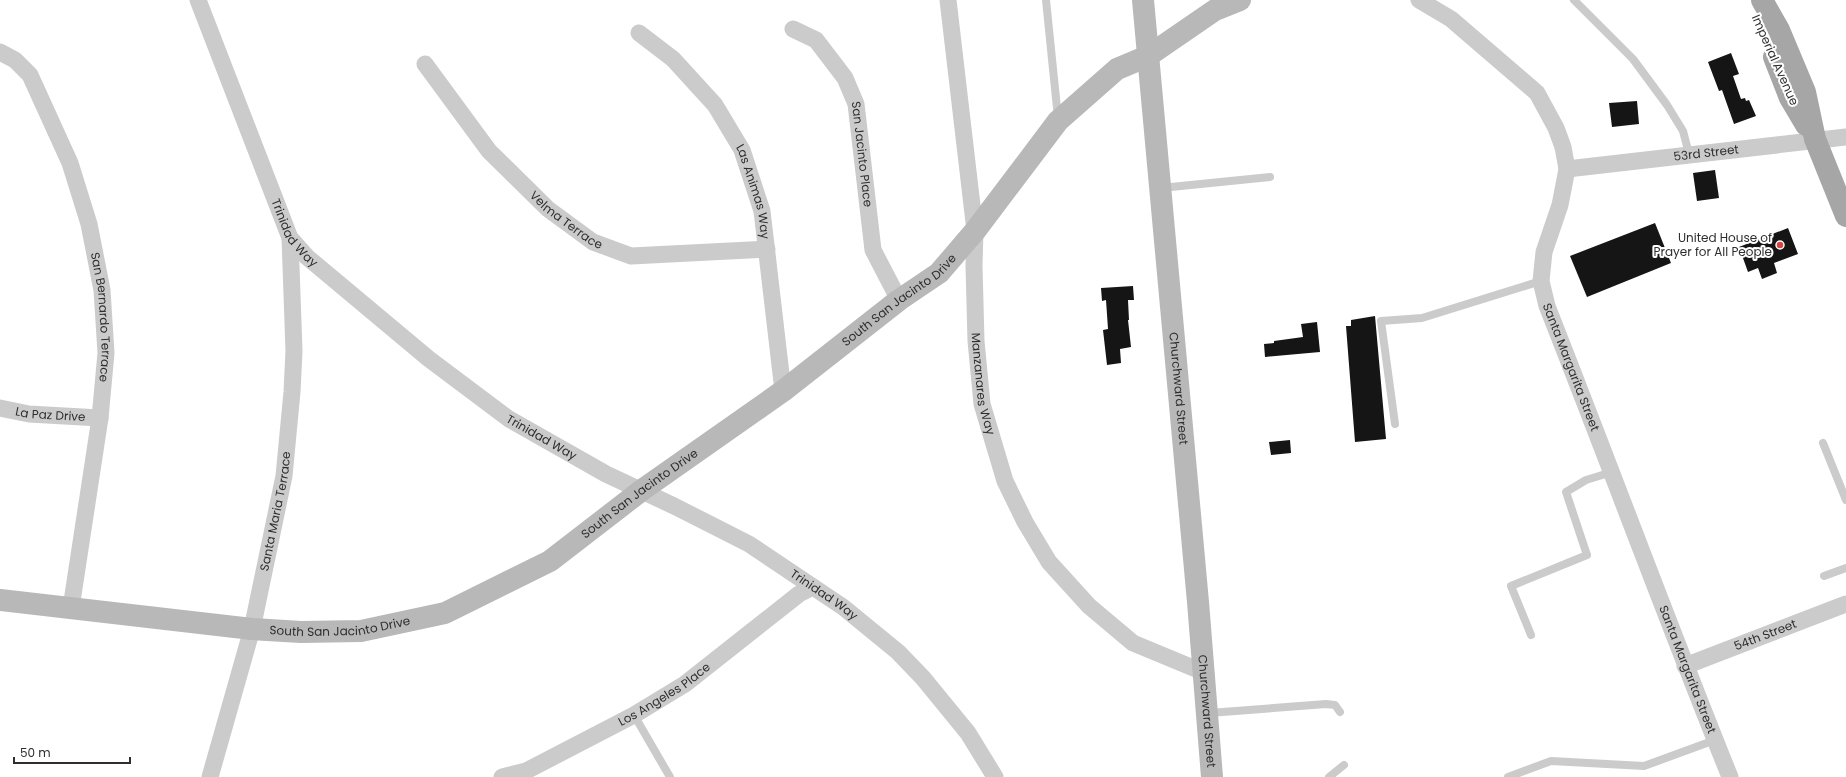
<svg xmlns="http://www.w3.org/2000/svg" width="1846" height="777" font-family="Poppins,sans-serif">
	<rect width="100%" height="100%" fill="#fff"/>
	<!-- building -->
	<g fill="#151515">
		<polygon points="1731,53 1739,74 1733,76 1741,99 1745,98 1746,101 1749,100 1756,116 1734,124 1722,90 1719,91 1708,62"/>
		<polygon points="1637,101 1639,124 1612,127 1609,103"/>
		<polygon points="1715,170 1719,198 1697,201 1693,173"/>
		<polygon points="1655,223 1671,263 1587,297 1570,256"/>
		<polygon points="1788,228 1798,254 1774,263 1777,273 1762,279 1758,268 1748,272 1739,247"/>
		<polygon points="1133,286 1134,300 1128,300 1129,320 1128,320 1131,347 1120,349 1121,363 1107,365 1103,330 1108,329 1106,300 1102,301 1101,288"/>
		<polygon points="1375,316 1386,439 1355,442 1346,326 1351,326 1351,320"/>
		<polygon points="1317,322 1320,352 1265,357 1264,344 1274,343 1274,341 1303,337 1301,324"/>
		<polygon points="1290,440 1291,453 1271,455 1269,442"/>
	</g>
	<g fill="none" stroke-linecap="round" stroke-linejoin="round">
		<!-- lane -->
		<g stroke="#cbcbcb" stroke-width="8">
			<polyline points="1046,0 1058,118"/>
			<polyline points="1574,0 1633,59 1667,105 1683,131 1689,154"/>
			<polyline points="1161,188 1270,177"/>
			<polyline points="1395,424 1381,321 1422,318 1541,281"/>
			<polyline points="1823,443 1846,500"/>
			<polyline points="1824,576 1846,568"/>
			<polyline points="1531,635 1511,586 1587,555 1566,492 1586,480 1612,472"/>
			<polyline points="1209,713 1326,704 1335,705 1340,712"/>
			<polyline points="634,715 670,777"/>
			<polyline points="1329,777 1344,765"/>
			<polyline points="1508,777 1551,761 1644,766 1715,740"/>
		</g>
		<!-- street -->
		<g stroke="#cbcbcb" stroke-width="17">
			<path id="s1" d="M198 0 290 238 307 257 429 359 509 419 606 474 674 506 749 544 843 607 898 652 923 678 968 733 995 777"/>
			<path id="s2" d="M948 0 975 231 974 266 976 341 982 404 1005 481 1025 522 1049 562 1089 606 1133 643 1203 672"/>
			<path id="s3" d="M1419 0 1451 19 1537 93 1556 128 1563 147 1567 169 1560 205 1544 252 1541 281 1547 306C1609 463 1667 621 1730 777"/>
			<path id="s4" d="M793 29 816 40 845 78 856 104 873 250 899 300"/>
			<path id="s5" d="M639 33 673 59 715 105 742 150 762 211 783 391"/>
			<path id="s6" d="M0 52 15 60 30 75 70 163 89 224 102 290 106 353 100 418 71 608"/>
			<path id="s7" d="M425 64 489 151 548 209 593 242 631 256 767 249"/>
			<path id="s8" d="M1567 169 1846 137"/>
			<path id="s9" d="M0 408 29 414 100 418"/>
			<path id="s10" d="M1685 666 1846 604"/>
			<path id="s11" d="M210 777 252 629 284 476 292 392 294 351 290 238"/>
			<path id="s12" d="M502 777 526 771 634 715 685 684 799 594 813 587"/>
		</g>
		<!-- secondary -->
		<g stroke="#b8b8b8" stroke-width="22">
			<path id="s13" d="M1143 0 1198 602 1212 777"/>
			<path id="s14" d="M0 600 252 629 301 632 361 631 445 613 550 561 642 490 783 391 899 300 939 273 975 231 1058 121 1117 69 1148 56 1215 10 1240 0"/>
		</g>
		<!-- primary -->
		<g stroke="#a6a6a6" stroke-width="22">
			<polyline points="1762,0 1779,30 1805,92 1815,139 1846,216"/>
			<polyline points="1774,57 1790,98 1806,125"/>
		</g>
	</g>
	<!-- markers -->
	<circle fill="#d34641" stroke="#fff" stroke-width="1.5" cx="1780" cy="245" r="4"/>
	<g text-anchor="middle" stroke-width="4" stroke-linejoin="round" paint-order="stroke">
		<!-- street labels -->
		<g font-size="12" fill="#2e2e2e" stroke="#fff">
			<text transform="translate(1775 60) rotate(66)" y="4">Imperial Avenue</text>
			<text dy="4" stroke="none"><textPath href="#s8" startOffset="140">53rd Street</textPath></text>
			<text dy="4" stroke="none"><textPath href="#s4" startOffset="152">San Jacinto Place</textPath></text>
			<text dy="4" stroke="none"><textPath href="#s5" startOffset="201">Las Animas Way</textPath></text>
			<text dy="4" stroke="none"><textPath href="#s7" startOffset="212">Velma Terrace</textPath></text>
			<text dy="4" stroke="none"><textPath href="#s1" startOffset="253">Trinidad Way</textPath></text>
			<text dy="4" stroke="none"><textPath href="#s14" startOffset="1002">South San Jacinto Drive</textPath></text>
			<text dy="4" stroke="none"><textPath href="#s6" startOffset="293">San Bernardo Terrace</textPath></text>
			<text dy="4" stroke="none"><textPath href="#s3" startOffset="440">Santa Margarita Street</textPath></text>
			<text dy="4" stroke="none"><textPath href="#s2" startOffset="386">Manzanares Way</textPath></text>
			<text dy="4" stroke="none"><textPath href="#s13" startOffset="390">Churchward Street</textPath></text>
			<text dy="4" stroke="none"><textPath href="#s9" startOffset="51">La Paz Drive</textPath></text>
			<text dy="4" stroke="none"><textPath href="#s1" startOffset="577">Trinidad Way</textPath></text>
			<text dy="4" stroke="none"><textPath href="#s14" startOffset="678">South San Jacinto Drive</textPath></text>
			<text dy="4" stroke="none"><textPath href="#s11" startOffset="274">Santa Maria Terrace</textPath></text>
			<text dy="4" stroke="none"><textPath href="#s1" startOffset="901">Trinidad Way</textPath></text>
			<text dy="4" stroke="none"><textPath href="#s14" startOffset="342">South San Jacinto Drive</textPath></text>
			<text dy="4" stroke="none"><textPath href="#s10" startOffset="86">54th Street</textPath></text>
			<text dy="4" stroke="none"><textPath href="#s3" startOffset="764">Santa Margarita Street</textPath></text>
			<text dy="4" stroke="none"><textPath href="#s12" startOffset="183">Los Angeles Place</textPath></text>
			<text dy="4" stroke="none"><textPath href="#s13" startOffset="714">Churchward Street</textPath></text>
		</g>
		<!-- poi labels -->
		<g font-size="12" fill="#2e2e2e" stroke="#fff" text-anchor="end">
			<text x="1772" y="242">United House of<tspan x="1772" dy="14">Prayer for All People</tspan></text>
		</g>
	</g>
	<!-- scale -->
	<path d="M14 757v6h116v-6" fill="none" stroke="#2e2e2e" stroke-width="2"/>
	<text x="20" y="757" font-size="12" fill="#2e2e2e" stroke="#ffffff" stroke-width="3" paint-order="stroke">50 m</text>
</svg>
